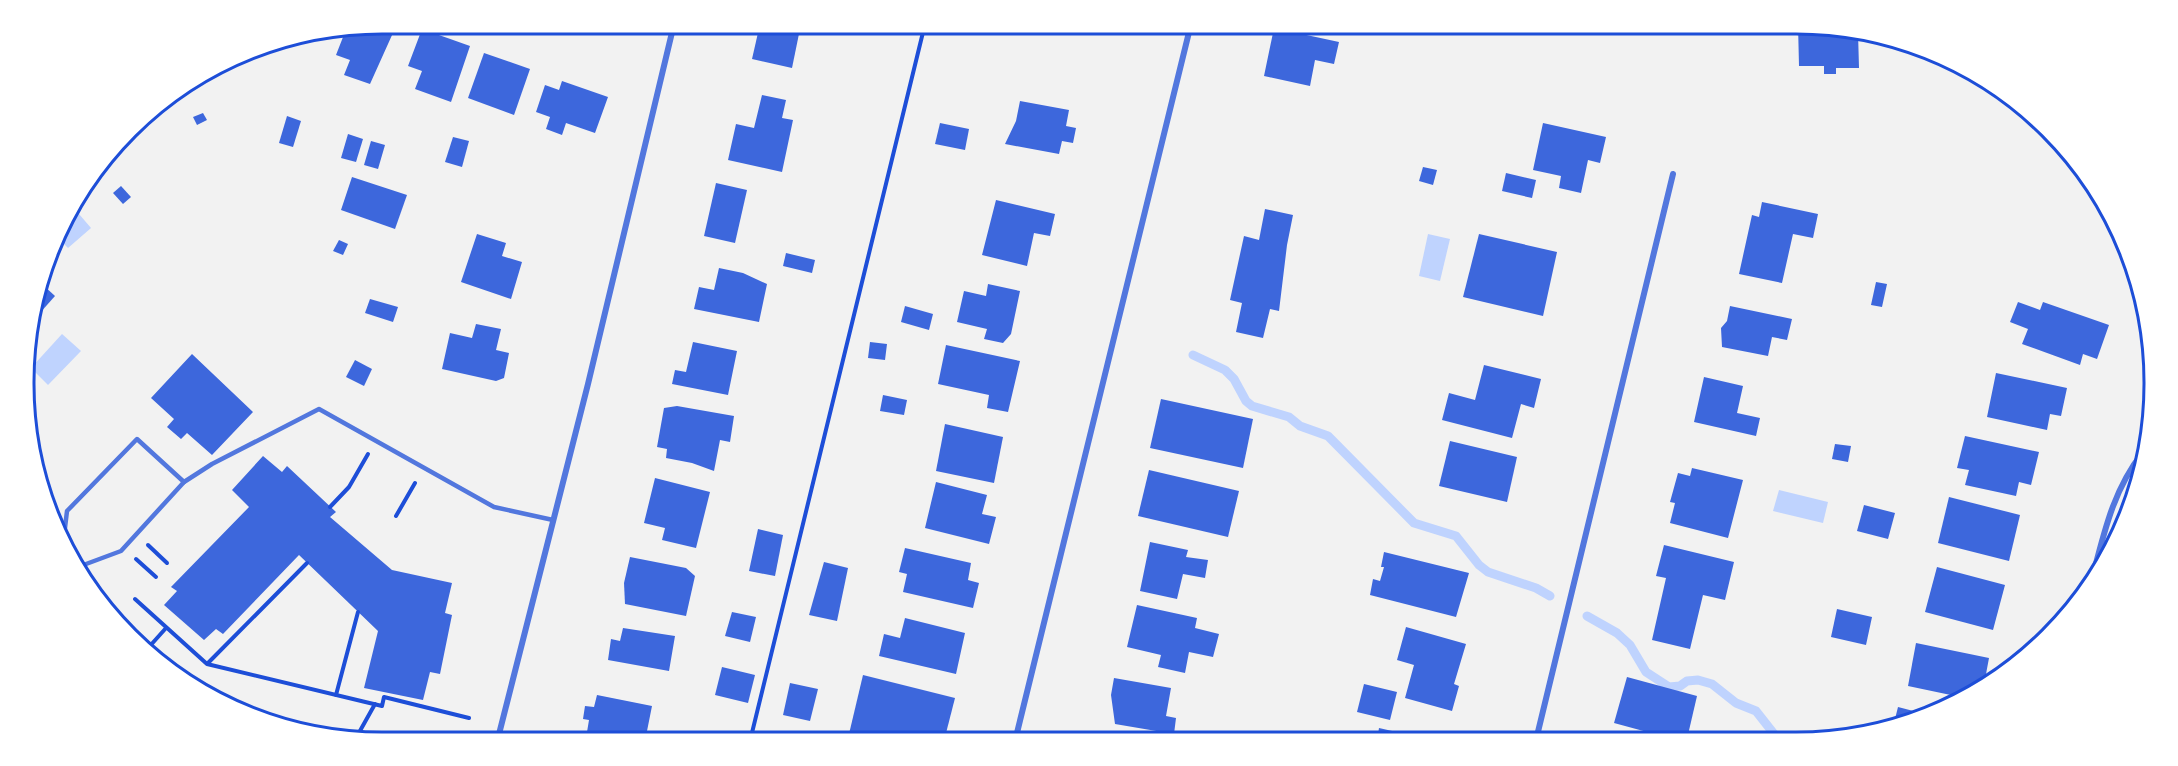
<svg xmlns="http://www.w3.org/2000/svg" width="2178" height="766" font-family="Quicksand,sans-serif">
	<rect width="100%" height="100%" fill="#f2f2f2"/>
	<!-- water -->
	<g fill="#bfd3fe">
		<polygon points="79,214 91,228 68,248 64,244 58,248 55,244 59,231"/>
		<polygon points="1428,234 1450,239 1440,281 1419,276"/>
		<polygon points="62,334 81,351 48,385 31,368"/>
		<polygon points="1779,490 1828,502 1823,523 1773,511"/>
	</g>
	<g fill="none" stroke-linecap="round" stroke-linejoin="round">
		<!-- stream -->
		<g stroke="#bfd3fe" stroke-width="9">
			<polyline points="1193,355 1225,370 1234,379 1246,401 1252,406 1289,417 1300,426 1328,436 1414,523 1456,536 1479,565 1488,572 1536,588 1550,596"/>
			<polyline points="1587,616 1617,633 1630,645 1646,672 1669,687 1680,686 1687,681 1698,680 1712,684 1736,703 1756,711 1778,739"/>
		</g>
	</g>
	<!-- building -->
	<g fill="#3d67dc">
		<polygon points="383,24 397,24 370,84 344,75 350,60 336,55 345,32"/>
		<polygon points="760,24 801,24 792,68 752,59"/>
		<polygon points="1360,24 1381,24 1379,31 1359,27"/>
		<polygon points="1798,24 1858,32 1859,68 1836,68 1836,74 1824,74 1824,66 1799,66"/>
		<polygon points="1274,28 1339,42 1334,64 1315,60 1310,86 1264,76"/>
		<polygon points="422,29 470,46 451,102 415,89 422,71 408,66"/>
		<polygon points="484,53 530,69 514,115 468,98"/>
		<polygon points="562,81 608,97 595,133 566,123 562,135 546,129 550,117 536,112 545,85 559,90"/>
		<polygon points="762,95 786,100 782,118 793,120 782,172 728,160 736,124 754,128"/>
		<polygon points="1020,101 1069,110 1066,126 1076,128 1073,143 1062,141 1059,154 1005,144 1016,121"/>
		<polygon points="155,107 158,111 134,130 146,113"/>
		<polygon points="203,113 207,120 197,125 193,117"/>
		<polygon points="287,116 301,121 293,147 279,143"/>
		<polygon points="940,123 969,129 965,150 935,144"/>
		<polygon points="1543,123 1606,137 1600,163 1588,160 1581,193 1559,188 1561,176 1533,170"/>
		<polygon points="348,134 363,139 356,162 341,158"/>
		<polygon points="453,137 469,141 462,167 445,162"/>
		<polygon points="371,141 385,145 378,169 364,165"/>
		<polygon points="1423,167 1437,170 1433,185 1419,181"/>
		<polygon points="1506,173 1536,180 1532,198 1502,191"/>
		<polygon points="352,177 407,195 395,229 341,210"/>
		<polygon points="716,183 747,190 735,243 704,236"/>
		<polygon points="121,186 131,197 123,204 113,193"/>
		<polygon points="996,200 1055,214 1050,236 1034,233 1027,266 982,255"/>
		<polygon points="1762,202 1818,214 1813,238 1793,234 1782,283 1739,274 1752,215 1759,217"/>
		<polygon points="1265,209 1293,215 1287,245 1279,311 1270,309 1263,338 1236,332 1242,303 1230,300 1244,236 1259,240"/>
		<polygon points="477,234 506,243 502,256 522,262 511,299 461,282"/>
		<polygon points="1479,234 1557,252 1543,316 1463,297"/>
		<polygon points="339,240 348,244 343,255 333,251"/>
		<polygon points="786,253 815,260 812,273 783,266"/>
		<polygon points="719,268 743,273 767,284 759,322 694,309 699,287 714,290"/>
		<polygon points="1876,282 1887,284 1882,307 1871,305"/>
		<polygon points="988,284 1020,291 1011,334 1003,343 984,339 987,329 957,322 964,291 986,296"/>
		<polygon points="43,285 55,296 31,323"/>
		<polygon points="370,299 398,307 393,322 365,313"/>
		<polygon points="2018,302 2040,310 2043,302 2109,325 2097,359 2083,354 2080,365 2022,344 2028,329 2010,322"/>
		<polygon points="905,306 933,314 929,330 901,322"/>
		<polygon points="1730,306 1792,319 1787,340 1772,337 1768,356 1722,347 1721,328 1727,321"/>
		<polygon points="476,324 501,329 496,350 509,353 504,378 496,381 442,369 450,333 472,338"/>
		<polygon points="693,342 737,351 728,395 672,384 675,370 686,372"/>
		<polygon points="870,342 887,344 885,360 868,358"/>
		<polygon points="946,345 1020,361 1008,412 987,408 989,395 938,384"/>
		<polygon points="192,354 253,412 212,455 187,433 181,439 167,427 174,419 151,398"/>
		<polygon points="355,360 372,369 364,386 346,377"/>
		<polygon points="1484,365 1541,379 1534,408 1521,404 1512,438 1442,420 1449,393 1475,400"/>
		<polygon points="1996,373 2067,388 2061,416 2050,414 2047,430 1987,417"/>
		<polygon points="1704,377 1743,386 1737,413 1760,418 1756,436 1694,422"/>
		<polygon points="883,395 907,400 904,415 880,411"/>
		<polygon points="1161,399 1253,419 1243,468 1150,448"/>
		<polygon points="677,406 734,416 730,442 720,440 714,471 692,463 666,458 667,449 657,447 664,408"/>
		<polygon points="945,424 1003,437 994,483 936,471"/>
		<polygon points="1965,436 2039,452 2031,485 2019,482 2016,496 1965,485 1969,470 1957,468"/>
		<polygon points="1450,441 1517,457 1507,502 1439,486"/>
		<polygon points="1835,444 1851,446 1848,462 1832,459"/>
		<polygon points="263,456 282,472 287,466 336,512 330,517 392,570 452,583 445,613 452,615 440,674 430,672 423,700 364,688 378,631 299,555 223,634 216,629 204,640 164,605 177,591 171,587 249,507 232,490"/>
		<polygon points="1692,468 1743,480 1728,538 1670,523 1675,503 1670,502 1678,473 1690,476"/>
		<polygon points="1149,470 1239,491 1228,537 1138,516"/>
		<polygon points="655,478 710,492 696,548 662,540 665,528 644,523"/>
		<polygon points="936,482 987,495 982,514 996,517 989,544 925,528"/>
		<polygon points="1949,497 2020,515 2009,561 1938,543"/>
		<polygon points="1864,505 1895,513 1888,539 1857,531"/>
		<polygon points="758,529 783,535 775,576 749,571"/>
		<polygon points="1150,542 1188,550 1186,557 1208,560 1205,578 1183,574 1177,599 1140,591"/>
		<polygon points="1664,545 1734,562 1725,600 1703,595 1690,649 1652,640 1666,578 1656,576"/>
		<polygon points="905,548 971,563 968,580 979,583 973,608 903,592 907,574 899,572"/>
		<polygon points="1384,552 1469,573 1456,617 1370,595 1373,579 1380,581 1384,567 1381,567"/>
		<polygon points="630,557 686,568 695,576 686,616 625,604 624,583"/>
		<polygon points="824,562 848,568 837,621 809,615"/>
		<polygon points="1937,567 2005,585 1993,630 1925,612"/>
		<polygon points="1137,605 1197,618 1195,628 1219,634 1213,657 1189,652 1185,673 1158,667 1161,655 1127,647"/>
		<polygon points="1837,609 1872,617 1866,645 1831,637"/>
		<polygon points="732,612 756,617 750,642 725,636"/>
		<polygon points="905,618 965,633 956,674 879,656 884,634 900,638"/>
		<polygon points="1406,627 1466,644 1454,684 1459,686 1452,711 1405,698 1414,665 1397,660"/>
		<polygon points="623,628 675,636 669,671 608,660 611,639 620,641"/>
		<polygon points="1916,643 1989,658 1984,685 1965,698 1908,686"/>
		<polygon points="722,667 755,675 748,703 715,695"/>
		<polygon points="863,675 955,698 944,741 878,741 849,734"/>
		<polygon points="1627,677 1697,696 1687,739 1673,739 1614,723"/>
		<polygon points="1114,678 1171,688 1166,716 1176,718 1174,734 1115,724 1111,695"/>
		<polygon points="790,683 818,689 810,721 783,715"/>
		<polygon points="1364,684 1397,692 1390,720 1357,712"/>
		<polygon points="597,695 652,706 645,741 605,742 586,738 589,720 583,719 585,706 594,707"/>
		<polygon points="1898,707 1925,714 1894,723"/>
		<polygon points="1379,728 1427,739 1427,740 1377,740"/>
	</g>
	<g fill="none" stroke-linecap="round" stroke-linejoin="round">
		<!-- path -->
		<g stroke="#1d4ed8" stroke-width="4">
			<polyline points="330,507 349,487 368,454"/>
			<polyline points="396,516 415,483"/>
			<polyline points="148,545 167,563"/>
			<polyline points="136,559 156,577"/>
			<polyline points="135,599 207,664 382,706 384,697 469,718"/>
			<polyline points="149,647 166,628"/>
			<polyline points="208,663 307,563"/>
			<polyline points="336,695 358,612"/>
			<polyline points="356,738 375,704"/>
			<polyline points="750,741 925,24"/>
		</g>
		<!-- service -->
		<g stroke="#5277de" stroke-width="4.5">
			<polyline points="64,536 67,511 137,439 184,482"/>
			<polyline points="78,567 121,551 184,482 212,464 319,409 494,507 553,520"/>
		</g>
		<!-- minor -->
		<g stroke="#5277de" stroke-width="6">
			<polyline points="651,24 672,32"/>
			<path d="M2092 579C2104 533 2113 490 2143 452"/>
			<polyline points="1536,740 1673,174"/>
			<polyline points="1015,741 1191,24"/>
			<polyline points="497,742 588,384 674,24"/>
		</g>
	</g>
	<!-- crop -->
	<path d="M0 0H2178V766H0ZM382 34H1796A348 348 0 0 1 2144 382V384A348 348 0 0 1 1796 732H382A348 348 0 0 1 34 384V382A348 348 0 0 1 382 34Z" fill="#fff" fill-rule="evenodd"/>
	<path fill="none" stroke="#1d4ed8" stroke-width="3" d="M382 34H1796A348 348 0 0 1 2144 382V384A348 348 0 0 1 1796 732H382A348 348 0 0 1 34 384V382A348 348 0 0 1 382 34Z"/>
</svg>
